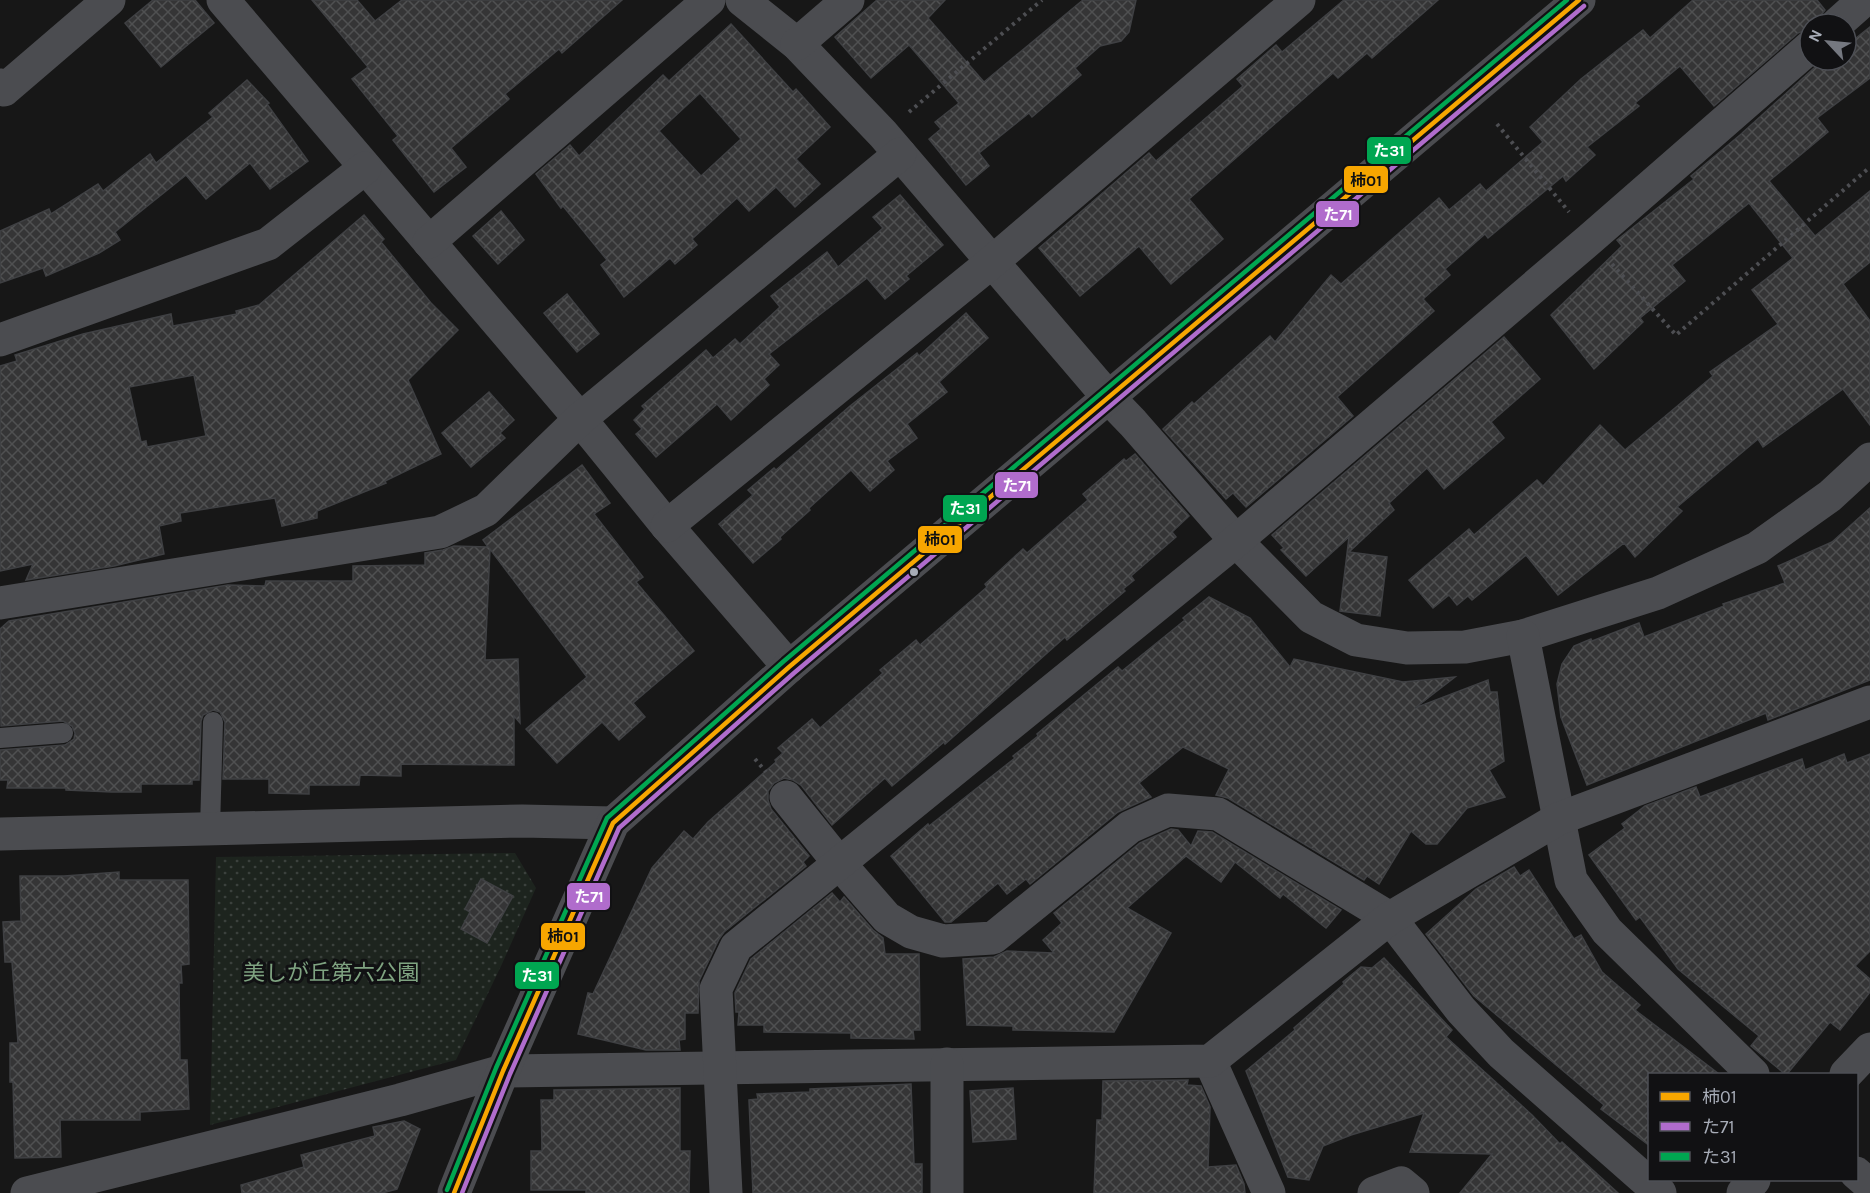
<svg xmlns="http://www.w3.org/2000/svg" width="1870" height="1193" font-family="Karla,'Noto Sans JP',sans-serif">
	<defs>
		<pattern id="park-dots" width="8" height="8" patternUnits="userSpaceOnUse" patternTransform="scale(1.5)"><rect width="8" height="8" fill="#1d241e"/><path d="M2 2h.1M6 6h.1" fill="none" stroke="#3b413d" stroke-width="1.8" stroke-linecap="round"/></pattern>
		<pattern id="building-cross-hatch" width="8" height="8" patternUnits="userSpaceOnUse" patternTransform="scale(1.5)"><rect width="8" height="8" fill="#353536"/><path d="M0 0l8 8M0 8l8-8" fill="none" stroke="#4f5051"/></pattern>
	</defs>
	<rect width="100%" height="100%" fill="#171717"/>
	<!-- park -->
	<polygon fill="url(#park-dots)" points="515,853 536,888 502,964 456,1060 210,1125 216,857"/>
	<!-- building -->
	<g fill="url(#building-cross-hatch)" stroke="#3f4043" stroke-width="1.5" fill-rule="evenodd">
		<polygon points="153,0 195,0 214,23 161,67 125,23"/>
		<polygon points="312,0 357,0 375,21 402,0 622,0 562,53 559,49 505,94 509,99 451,148 466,167 434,192 393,140 398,136 352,79 368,67"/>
		<polygon points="877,0 945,0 928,18 984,82 1083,0 1136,0 1129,32 1121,41 1100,46 1075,68 1081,75 1032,117 1029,113 979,153 989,166 966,185 929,139 941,129 935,122 959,103 909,45 871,78 835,37"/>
		<polygon points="1344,0 1438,0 1372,58 1367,53 1338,78 1333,73 1189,199 1223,239 1171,284 1139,246 1080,296 1039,248 1149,153 1156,161 1243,86 1237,79 1276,45 1282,52"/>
		<polygon points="1693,0 1817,0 1825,10 1819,18 1819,24 1810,24 1810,29 1798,33 1714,106 1680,66 1635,103 1639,106 1587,147 1595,155 1566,181 1563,176 1488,238 1485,234 1445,269 1450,275 1423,299 1434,311 1337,397 1353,416 1246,507 1233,493 1226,499 1163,429 1192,402 1194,404 1270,336 1275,342 1331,275 1341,284 1439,198 1449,210 1480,184 1486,191 1543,142 1530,127 1581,79 1643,30 1650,38"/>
		<path d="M731 24 793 92 796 89 830 127 796 159 820 184 795 207 776 187 749 211 737 198 692 239 697 245 675 264 670 258 624 297 601 265 607 260 563 206 561 208 536 174 570 145 579 156 663 75 669 81ZM700 93 741 139 701 176 659 131Z"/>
		<polygon points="1870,27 1870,78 1817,118 1828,132 1769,181 1815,236 1870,191 1870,262 1843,284 1870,321 1870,425 1843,389 1763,447 1758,439 1677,507 1682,511 1635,557 1624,543 1558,595 1526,555 1472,600 1468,596 1457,605 1449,595 1433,608 1409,580 1469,529 1474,535 1537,480 1543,486 1600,425 1625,450 1713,376 1710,372 1778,324 1752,290 1793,258 1749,203 1672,265 1685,281 1640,318 1643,322 1594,369 1551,315 1622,246 1617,240 1694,179 1691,176 1740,135 1823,60 1846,60 1846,40 1848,39 1851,42"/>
		<polygon points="247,80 269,103 267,104 308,161 270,189 250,163 206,199 186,175 115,232 120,240 99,253 46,276 43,268 0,283 0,231 49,209 51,214 98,184 103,191 150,154 156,163 213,117 209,113"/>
		<polygon points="900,195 943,245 906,276 909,279 885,299 867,278 769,354 779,365 764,379 769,385 731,420 717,404 656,457 636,434 642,429 634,420 645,409 642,406 706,350 713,358 735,339 740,344 780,307 771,296 827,252 838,267 883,228 873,217"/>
		<polygon points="501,211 524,240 498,264 473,236"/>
		<path d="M364 215 384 239 381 242 431 303 458 330 408 380 441 454 385 481 386 483 317 511V518L282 526 275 498 180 513 181 521 159 526 164 554 114 566 26 580 33 564 0 571V366L17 361 15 355 83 334 171 314 173 326 237 314 236 311 259 305ZM194 375 206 436 147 447 146 441 141 442 129 387Z"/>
		<polygon points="567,294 599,334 577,352 544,313"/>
		<polygon points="966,313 988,338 939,382 947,392 907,424 917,438 887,461 894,470 870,491 851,470 809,508 810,510 780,537 781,539 753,563 719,524 753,495 748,490 774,468 776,470 850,406 917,353 919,356"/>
		<polygon points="1504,337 1540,379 1491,422 1504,438 1444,489 1427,468 1389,503 1394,510 1349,552 1387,557 1380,616 1340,611 1349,537 1306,576 1281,550 1284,548 1272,535"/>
		<polygon points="489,392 514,420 500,433 505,438 471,467 442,433"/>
		<polygon points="1135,454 1189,516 1172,532 1176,537 1131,576 1134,580 1123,589 1125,591 1067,640 1065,637 945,744 944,742 892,786 885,778 832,825 801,785 793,780 784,778 774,783 768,791 768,800 771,809 809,856 803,862 806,866 724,932 719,939 699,981 698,1013 685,1013 685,1039 679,1040 680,1050 646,1050 578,1034 588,993 593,994 652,868 684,831 693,839 708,822 776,762 775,760 783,753 778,748 812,719 820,728 883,673 880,670 916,640 920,645 987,587 985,584 1023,549 1027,553 1088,500 1083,494 1124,459 1126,461"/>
		<polygon points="582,465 610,503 594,514 643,577 636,582 694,651 633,703 645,717 619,740 602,722 557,763 526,729 587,677 490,549 485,660 518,659 520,723 514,716 514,765 401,764 401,776 360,775 359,785 309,785 309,794 269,793 269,779 223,779 225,722 220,712 213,710 203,715 201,721 199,780 192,780 192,784 141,784 141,792 112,792 66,790 66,788 7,788 8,780 0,780 0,750 65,745 74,739 75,733 72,726 63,721 1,726 0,629 9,621 228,585 265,586 266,581 353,581 353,566 425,565 425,553 443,550 454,546 488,547 483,540"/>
		<polygon points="1870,508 1870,680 1768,720 1766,713 1587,785 1561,717 1557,684 1562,664 1574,646 1591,639 1592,641 1639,623 1644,637 1724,606 1723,604 1785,583 1778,566 1832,542"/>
		<polygon points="1209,597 1250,618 1290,667 1294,659 1403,682 1455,677 1415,708 1488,680 1490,692 1497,692 1504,761 1489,770 1505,797 1467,808 1437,844 1426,844 1411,831 1379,884 1367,876 1364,880 1228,798 1216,795 1229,769 1183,747 1139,783 1151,797 1118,812 1030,884 1026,879 1007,894 998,883 951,922 945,922 891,856 928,824 929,826 1015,758 1013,756 1038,736 1037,734 1085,694 1118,667 1122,671 1185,620 1183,618"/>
		<polygon points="1844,754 1847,763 1870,754 1870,951 1855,966 1870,979 1870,992 1840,1030 1830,1022 1787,1074 1785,1074 1751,1046 1759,1036 1678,969 1640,917 1636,920 1589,855 1625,828 1622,824 1645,806 1696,787 1700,797 1802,759 1805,770"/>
		<polygon points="1171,829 1178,830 1191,846 1198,831 1212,832 1341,910 1326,928 1283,894 1280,898 1235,862 1221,882 1186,856 1127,908 1171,933 1114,1032 1013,1030 1013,1026 967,1025 963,959 994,957 1007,951 1054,953 1043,940 1062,923 1054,913 1140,843"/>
		<polygon points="1514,867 1520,876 1529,870 1574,939 1581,935 1602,972 1640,1005 1635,1010 1719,1074 1650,1074 1650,1146 1601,1109 1604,1105 1474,996 1426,934 1476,889"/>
		<polygon points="119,872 119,880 188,880 189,964 181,965 182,983 179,983 180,1060 187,1060 189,1109 140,1112 140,1120 60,1120 61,1157 15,1158 13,1082 10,1082 10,1043 18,1043 12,962 5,962 3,922 21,921 20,876 64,876"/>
		<polygon points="481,879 513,896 487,943 461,929 470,912 465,909"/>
		<polygon points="832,893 840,902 844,897 873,930 883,938 885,954 919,954 920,1030 913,1030 914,1039 851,1038 851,1033 764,1032 764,1025 738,1025 739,1012 736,1012 735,993 751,959"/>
		<polygon points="1384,958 1452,1030 1446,1037 1532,1115 1560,1144 1562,1142 1618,1193 1460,1193 1492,1154 1410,1152 1424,1113 1351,1135 1323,1146 1309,1180 1288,1177 1246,1071 1295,1030 1294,1028 1344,984 1343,982 1361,967 1372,968"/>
		<polygon points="1188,1080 1187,1085 1201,1086 1210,1107 1208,1167 1236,1165 1244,1184 1245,1193 1094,1193 1097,1120 1102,1120 1103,1081"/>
		<polygon points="911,1084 914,1164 922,1164 922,1193 753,1193 749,1100 758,1099 757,1094 810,1092 810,1089"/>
		<polygon points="680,1088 680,1151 690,1151 689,1193 586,1193 586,1190 531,1190 531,1151 542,1151 541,1100 554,1100 554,1090"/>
		<polygon points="1013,1088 1016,1139 973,1142 970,1091"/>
		<polygon points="404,1121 420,1129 397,1189 382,1193 242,1193 241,1185 304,1167 301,1155 375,1136 373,1127"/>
	</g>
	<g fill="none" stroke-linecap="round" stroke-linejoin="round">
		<!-- path -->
		<g stroke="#4d4e52" stroke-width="4" stroke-dasharray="3 4.5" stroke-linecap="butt">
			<polyline points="909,112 1042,0"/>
			<polyline points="1497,124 1569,212"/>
			<polyline points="1612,264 1676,335 1870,167"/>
			<polyline points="755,759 766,772"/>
		</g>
		<!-- service -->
		<g stroke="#4b4c50" stroke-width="20">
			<polyline points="0,738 63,733"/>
			<polyline points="210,829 213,722"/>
		</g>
		<!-- minor -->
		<g stroke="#4b4c50" stroke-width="33">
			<polyline points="223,0 580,419 667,526 789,667"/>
			<polyline points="742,0 797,44 883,134 1108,397 1133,423 1236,541 1311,617 1356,640 1407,648 1465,647 1523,636 1658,593 1757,548 1830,496 1870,459"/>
			<polyline points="1837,24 1864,0"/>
			<polyline points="797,44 848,0"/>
			<polyline points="0,85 4,90 109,0"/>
			<polyline points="429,242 709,0"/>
			<polyline points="0,340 268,244 365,168"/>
			<polyline points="667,526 992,262 1299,0"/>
			<polyline points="0,603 440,532 486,510 580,419 900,154"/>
			<polyline points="1523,636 1571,880 1607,931 1753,1074"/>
			<polyline points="786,797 839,863 887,918 911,932 943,941 993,938 1130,827 1168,810 1218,814 1390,918 1461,1010 1501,1053 1660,1193"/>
			<polyline points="1210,1061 1269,1193"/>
			<polyline points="1846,1074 1870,1049"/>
			<polyline points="1856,1173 1870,1185"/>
			<polyline points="27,1193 400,1100 503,1071 1210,1061 1390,918 1558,819 1870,702"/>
			<polyline points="726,1193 716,989 736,947 1236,541 1590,239 1810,47"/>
			<polyline points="947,1193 947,1064"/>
			<polyline points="1374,1193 1401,1183 1413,1193"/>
			<polyline points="1743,1193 1754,1180"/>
		</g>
		<!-- tertiary -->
		<g stroke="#4b4c50" stroke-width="33">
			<polyline points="0,834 522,821 613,823"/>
			<polyline points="454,1193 503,1071 613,823 789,667 1579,0"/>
		</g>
		<!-- bus-1 casing -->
		<g stroke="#111113" stroke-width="9">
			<polyline id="bus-1" points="454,1193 503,1071 613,823 789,667 1579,0"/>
		</g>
		<!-- bus-2 casing -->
		<g stroke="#111113" stroke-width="9">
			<polyline id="bus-2" points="462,1193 510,1074 619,828 794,673 1584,6"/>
		</g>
		<!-- bus-3 casing -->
		<g stroke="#111113" stroke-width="9">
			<polyline id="bus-3" points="447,1190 496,1068 607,818 784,661 1567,0"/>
		</g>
		<!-- bus-1 -->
		<use href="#bus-1" stroke="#f7a600" stroke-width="4.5"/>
		<!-- bus-2 -->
		<use href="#bus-2" stroke="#b06ccc" stroke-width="4.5"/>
		<!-- bus-3 -->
		<use href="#bus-3" stroke="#00a651" stroke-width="4.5"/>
	</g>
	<!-- markers -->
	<circle fill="#a8adb8" stroke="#111113" stroke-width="2" cx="914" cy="572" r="5"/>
	<g text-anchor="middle" stroke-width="6" stroke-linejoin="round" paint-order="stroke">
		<!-- park labels -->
		<g font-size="22" fill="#7fa381" stroke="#111113">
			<text x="331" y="980">美しが丘第六公園</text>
		</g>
	</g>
	<g stroke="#111113" stroke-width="2">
		<rect x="1366" y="136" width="46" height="29" rx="6" fill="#00a651"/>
		<rect x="1343" y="165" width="46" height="29" rx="6" fill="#f7a600"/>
		<rect x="1315" y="200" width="45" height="28" rx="6" fill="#b06ccc"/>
		<rect x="994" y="471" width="45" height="28" rx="6" fill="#b06ccc"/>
		<rect x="942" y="494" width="46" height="29" rx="6" fill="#00a651"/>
		<rect x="917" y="525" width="46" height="29" rx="6" fill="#f7a600"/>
		<rect x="566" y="882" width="45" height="29" rx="6" fill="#b06ccc"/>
		<rect x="540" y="922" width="46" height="29" rx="6" fill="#f7a600"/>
		<rect x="514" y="961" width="46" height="29" rx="6" fill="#00a651"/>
	</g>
	<g font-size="16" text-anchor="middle" font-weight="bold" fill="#fff">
		<text x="1389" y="156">た31</text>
		<text x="1338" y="220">た71</text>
		<text x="1017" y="491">た71</text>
		<text x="965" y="514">た31</text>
		<text x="589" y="902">た71</text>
		<text x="537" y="981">た31</text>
	</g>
	<g font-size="16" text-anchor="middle" font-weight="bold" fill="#111">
		<text x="1366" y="186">柿01</text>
		<text x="940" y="545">柿01</text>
		<text x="563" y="942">柿01</text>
	</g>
	<!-- legend -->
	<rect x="1648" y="1073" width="210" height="108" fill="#111113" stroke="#4d4f55" stroke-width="1.5"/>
	<rect x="1660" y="1092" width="30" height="9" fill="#f7a600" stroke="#4d4f55" stroke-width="1.5"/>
	<text x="1702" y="1103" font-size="18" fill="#a8adb8">柿01</text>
	<rect x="1660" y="1122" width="30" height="9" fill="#b06ccc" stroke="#4d4f55" stroke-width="1.5"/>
	<text x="1702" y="1133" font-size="18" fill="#a8adb8">た71</text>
	<rect x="1660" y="1152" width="30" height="9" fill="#00a651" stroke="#4d4f55" stroke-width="1.5"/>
	<text x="1702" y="1163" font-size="18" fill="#a8adb8">た31</text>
	<!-- north arrow -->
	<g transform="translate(1828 42) rotate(296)"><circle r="28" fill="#111113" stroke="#4d4f55" stroke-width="1.5"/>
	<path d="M0-4.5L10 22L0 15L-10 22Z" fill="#757880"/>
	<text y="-9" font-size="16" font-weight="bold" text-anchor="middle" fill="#a8adb8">N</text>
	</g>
</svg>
